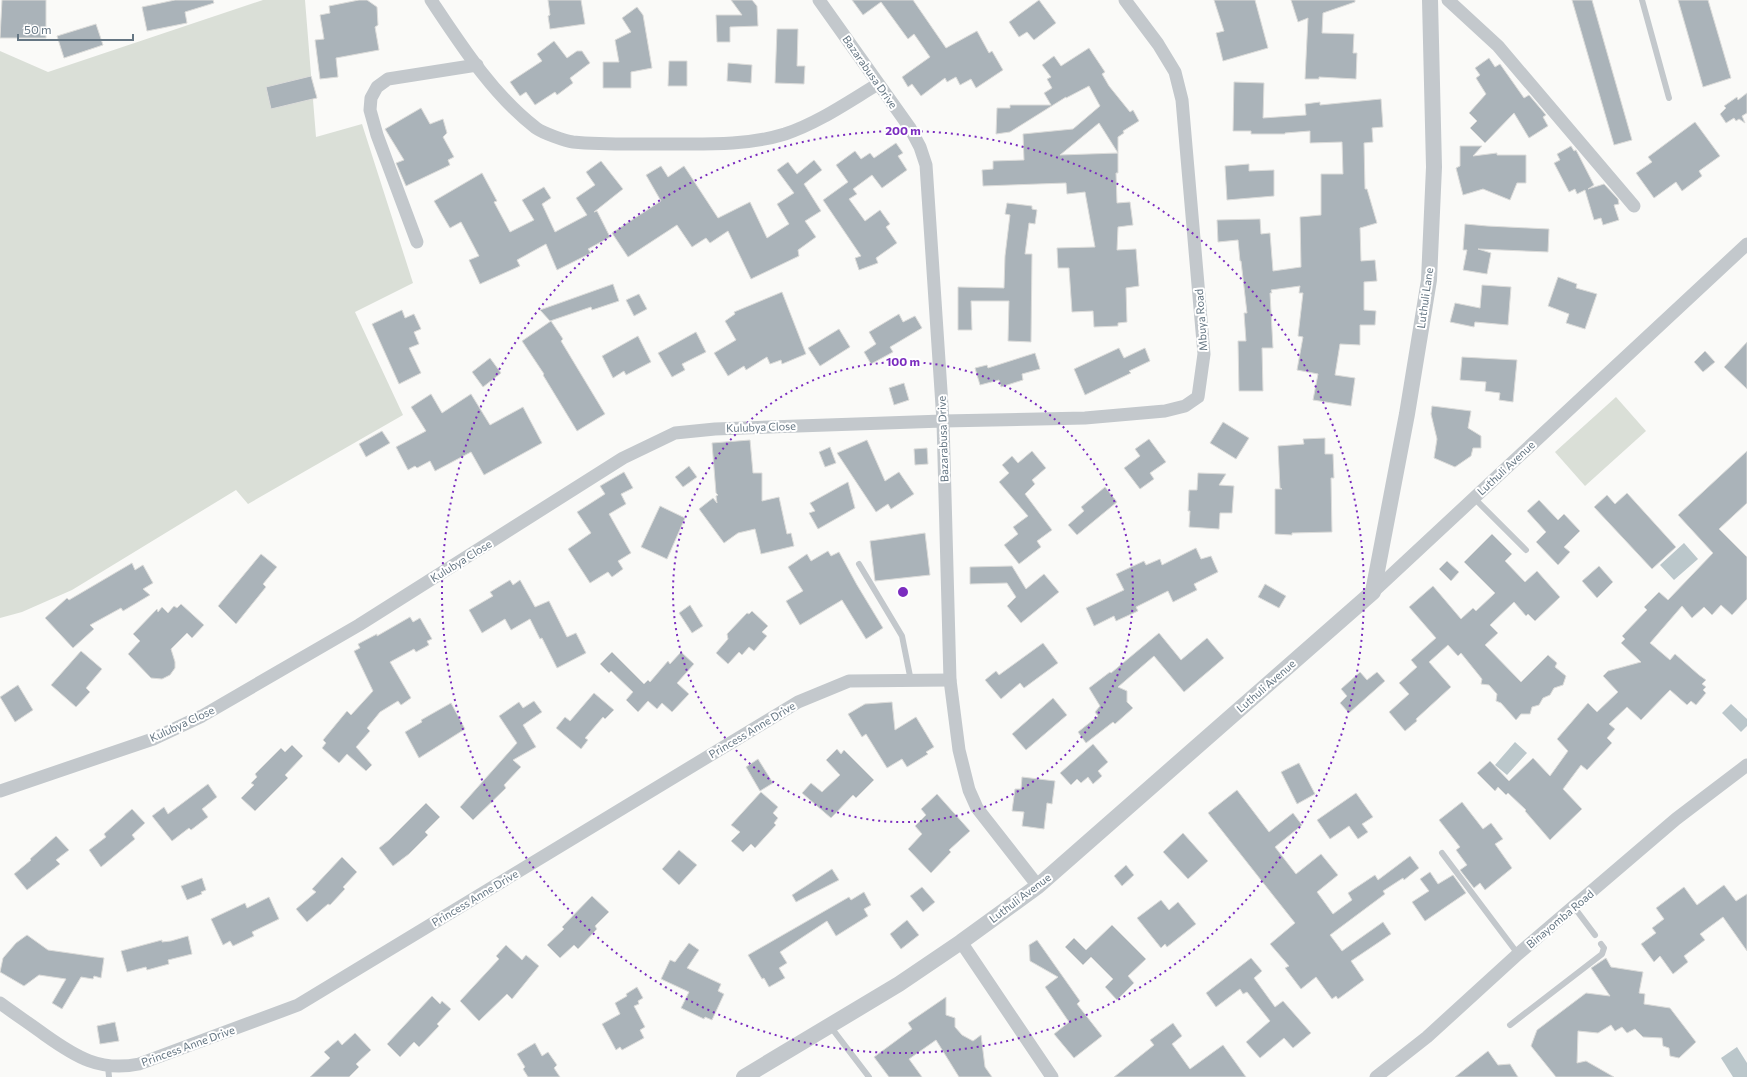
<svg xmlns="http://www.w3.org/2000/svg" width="1747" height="1077" font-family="Commissioner,sans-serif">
	<rect width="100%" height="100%" fill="#fafaf8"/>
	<!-- green -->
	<g fill="#dadfd7">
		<polygon points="263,0 305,0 316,137 362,124 413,283 355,312 403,415 248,504 236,490 72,590 22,612 0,618 0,51 48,72"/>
		<polygon points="1616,397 1646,431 1585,486 1555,452"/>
	</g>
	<!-- water -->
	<g fill="#bbc7cb">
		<polygon points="1684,543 1698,559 1674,580 1660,565"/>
		<polygon points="1731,704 1747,719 1747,726 1741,732 1722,713"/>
		<polygon points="1515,742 1527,753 1507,775 1495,765"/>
		<polygon points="1737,1047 1747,1063 1747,1077 1733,1077 1721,1058"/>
	</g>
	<!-- building -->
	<g fill="#aab3b9" stroke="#dcdcda" fill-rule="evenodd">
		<polygon points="2,0 46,0 46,38 0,38"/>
		<polygon points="175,0 213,0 214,3 185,12 187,23 147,31 142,7"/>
		<polygon points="359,0 367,0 377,7 378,25 375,27 379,50 336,58 338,77 320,79 315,40 324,39 320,15 330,13 329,6"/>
		<polygon points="548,0 581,0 585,24 550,29 548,16 550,15"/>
		<polygon points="731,0 752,0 757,6 758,26 730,27 730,42 717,42 716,15 742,15"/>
		<polygon points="852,0 913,0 946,48 977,31 989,53 992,51 1003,70 976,88 971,79 960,85 956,77 947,82 945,78 921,96 912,84 908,87 902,77 930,57 914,34 908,39 881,2 863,15"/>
		<polygon points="1039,0 1056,23 1034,40 1027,32 1019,37 1009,22"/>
		<polygon points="1214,0 1255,0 1268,48 1223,61 1216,33 1224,31"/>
		<polygon points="1291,0 1355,0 1355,2 1323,13 1322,33 1354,34 1353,53 1357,53 1356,79 1319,77 1319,79 1305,79 1308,18 1298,22"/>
		<polygon points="1572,0 1592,0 1632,140 1614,145"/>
		<polygon points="1678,0 1708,0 1731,78 1703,87"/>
		<polygon points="637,7 643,15 652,68 631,72 631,88 603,88 603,62 619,62 615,40 631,32 622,18"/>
		<polygon points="96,24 103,45 64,58 57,36"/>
		<polygon points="777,29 798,29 797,66 805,66 804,84 775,83"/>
		<polygon points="554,41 567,58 577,51 582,51 590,63 570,78 573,83 557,95 555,92 535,105 526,92 520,96 510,82 542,61 537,54"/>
		<path d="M1089 48 1105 72 1102 74 1109 86 1130 112 1133 110 1139 121 1123 131 1124 133 1118 137V173H1116L1117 203 1130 202 1133 225 1118 227 1117 250 1136 249 1139 286 1126 288 1127 322 1118 323V326L1094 327 1093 311 1072 312 1069 268H1058L1057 248 1095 247 1085 192 1067 194 1066 183 983 186 982 170 993 169V161L1024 160 1023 134 1073 129 1100 106 1089 86 1066 98V97L1010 132 996 134 997 108H1010V105H1051L1044 93 1052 88 1047 79 1051 77 1042 65 1054 56 1061 66ZM1099 123 1118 153 1060 155Z"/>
		<polygon points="1489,58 1495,67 1500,64 1524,98 1529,95 1546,115 1543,117 1548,126 1529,138 1514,113 1485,143 1470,128 1477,121 1469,113 1486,94 1476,78 1480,75 1475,68"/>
		<polygon points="669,61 687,61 687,86 668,86"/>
		<polygon points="728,63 752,65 751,83 727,81"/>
		<polygon points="311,76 317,98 271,109 266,87"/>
		<polygon points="1234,82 1264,83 1263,118 1306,115 1305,104 1320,102 1320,105 1381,99 1383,127 1372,128 1373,142 1364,143 1365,189 1367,189 1377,223 1360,228 1361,261 1375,260 1377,281 1364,282 1364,310 1376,311 1375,325 1360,325 1360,345 1340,344 1335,375 1355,378 1351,406 1313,400 1318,374 1297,370 1303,337 1298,336 1303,293 1299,293 1300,286 1271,290 1272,293 1270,293 1273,348 1262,348 1263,391 1239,391 1238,341 1246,341 1244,313 1247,313 1241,261 1240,261 1238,240 1218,242 1217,220 1260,219 1261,234 1270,233 1273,271 1301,267 1300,217 1321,215 1321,174 1343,174 1342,142 1310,143 1310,131 1285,133 1285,134 1251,134 1251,131 1233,131"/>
		<polygon points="1747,93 1747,113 1742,116 1745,123 1739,119 1736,121 1734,118 1726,123 1720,114 1726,108 1724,106 1737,97 1738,100"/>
		<polygon points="421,108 430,124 443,119 447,133 443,137 454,157 448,160 450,165 406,186 396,163 404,160 385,129"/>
		<polygon points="1695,122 1720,156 1699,171 1702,176 1682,191 1676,182 1654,198 1636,173 1652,162 1648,157"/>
		<polygon points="896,143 903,153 898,156 907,170 882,188 872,175 853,189 857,194 849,199 865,221 880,210 890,224 886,227 897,243 876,258 878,263 859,270 855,258 861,256 823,200 848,182 836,165 855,151 861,159 870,153 874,158"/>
		<polygon points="1460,146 1482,146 1473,156 1497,153 1497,155 1526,155 1526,183 1517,183 1510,200 1483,189 1463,195 1456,168 1460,166"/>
		<polygon points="1571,146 1574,151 1576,150 1594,185 1588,189 1604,184 1618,199 1619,204 1614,205 1619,220 1603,225 1601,218 1594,220 1585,190 1577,194 1575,189 1569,192 1554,163 1560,160 1557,154"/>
		<polygon points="814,160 822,170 804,184 821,211 805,221 816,237 798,250 799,256 751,279 728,231 710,243 706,238 692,247 677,225 628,257 612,233 661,201 646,175 661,166 668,177 684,166 718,218 750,202 767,238 789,224 777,204 794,193 777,170 788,162 797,174"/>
		<polygon points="601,161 623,189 594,212 597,211 610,237 588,249 591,253 557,270 546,244 517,260 520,266 480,284 469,260 479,256 461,222 450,228 434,201 482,173 497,201 494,202 510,232 534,220 522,200 544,187 551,198 542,204 555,232 587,215 576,198 595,185 586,172"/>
		<polygon points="1249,164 1249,171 1274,170 1274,196 1227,200 1225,166"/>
		<polygon points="1007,203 1032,206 1032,209 1037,210 1035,224 1029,223 1025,254 1032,254 1031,342 1008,341 1009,301 971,301 972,330 958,330 958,287 1004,288 1005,256 1010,215 1005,214"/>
		<polygon points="1465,224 1487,226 1549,229 1548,252 1478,249 1491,253 1487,274 1463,270 1467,250 1463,250"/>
		<polygon points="1558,277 1577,284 1576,288 1597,294 1585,329 1566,323 1569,314 1548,306"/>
		<polygon points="613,284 619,301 592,310 591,307 550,321 540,310"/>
		<polygon points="1482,285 1511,287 1508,325 1475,322 1474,327 1450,322 1455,303 1480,308"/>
		<polygon points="782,292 806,354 782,364 781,360 770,364 767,357 746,370 744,366 728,376 714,353 736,340 725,321 735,314 734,312"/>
		<polygon points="639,294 647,309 634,316 626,300"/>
		<polygon points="402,310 405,318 414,314 421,329 414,332 419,344 409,348 421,373 399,384 372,324"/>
		<polygon points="899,314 903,322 915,316 922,328 890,347 893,352 871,364 864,352 876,344 869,332"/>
		<polygon points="551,321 563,339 561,341 605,414 577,431 543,375 544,374 522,341"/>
		<polygon points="839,329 850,347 820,366 808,348"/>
		<polygon points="696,332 706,352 682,364 685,370 672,377 658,353"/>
		<polygon points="638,336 651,362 626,375 624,371 613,378 602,356"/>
		<polygon points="1747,342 1747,389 1724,367"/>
		<polygon points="1119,348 1124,358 1145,348 1150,361 1129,371 1131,373 1085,395 1074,369"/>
		<polygon points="1705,351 1715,362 1703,372 1694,362"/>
		<polygon points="1035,353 1040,369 1022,374 1023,380 1001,387 999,380 980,385 975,368 987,365 988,368"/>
		<polygon points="1462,357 1517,360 1513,402 1499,400 1500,393 1485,391 1486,382 1460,380"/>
		<polygon points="490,358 501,373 483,387 472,372"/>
		<polygon points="904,383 909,400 894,405 889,388"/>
		<polygon points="431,394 442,413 471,394 490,425 523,407 542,443 484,475 471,452 435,471 430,461 417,468 415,466 408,470 396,447 426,431 411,407"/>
		<polygon points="1432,406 1471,411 1468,428 1481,436 1481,448 1473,448 1471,456 1455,467 1434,458 1437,439 1431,414"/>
		<polygon points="1223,422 1249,438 1236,459 1210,443"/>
		<polygon points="382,431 390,443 366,457 359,444"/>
		<polygon points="1325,438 1325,454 1333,454 1334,478 1331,478 1332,532 1292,533 1292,535 1275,534 1275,489 1282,489 1280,488 1278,446 1304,444 1303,439"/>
		<polygon points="1149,439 1166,462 1150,473 1154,479 1140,489 1124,468 1140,456 1135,449"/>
		<polygon points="750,440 753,473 762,473 762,501 779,497 787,534 791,533 794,546 761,554 755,529 738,533 724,543 699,509 713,498 717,503 716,496 718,495 716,493 712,443"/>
		<polygon points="867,440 885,481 899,472 914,494 891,509 888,504 876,512 837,453"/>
		<polygon points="830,447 836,463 825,467 819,452"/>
		<polygon points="927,448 928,464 915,465 914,449"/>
		<polygon points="1032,451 1046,468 1032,480 1035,484 1025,494 1052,530 1037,541 1041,547 1019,564 1004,545 1018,534 1013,527 1028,516 999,482 1009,473 1002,465 1012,456 1018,463"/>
		<polygon points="1747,451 1747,503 1719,529 1747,557 1747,599 1732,615 1721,605 1712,615 1704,607 1692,618 1682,606 1650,643 1670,660 1675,654 1699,675 1706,680 1702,684 1706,687 1703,690 1706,693 1696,705 1691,701 1687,705 1670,690 1641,720 1627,707 1609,724 1615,729 1607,738 1612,743 1587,770 1581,765 1563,789 1582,809 1550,840 1525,811 1526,810 1508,793 1506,795 1498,787 1495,791 1477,773 1490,761 1509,781 1533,758 1550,776 1568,751 1557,739 1588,703 1597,712 1618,692 1603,676 1608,671 1641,662 1621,643 1625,639 1622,636 1647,610 1644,607 1659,592 1668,600 1713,553 1678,515"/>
		<polygon points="689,466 697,477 683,487 675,477"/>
		<polygon points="624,472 633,488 621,494 626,504 609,514 631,553 618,561 623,569 612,577 608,572 590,583 568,549 591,533 577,512 605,494 600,486"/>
		<polygon points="1198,473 1226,474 1219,485 1234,486 1232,513 1220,513 1219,529 1189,527 1190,511 1188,511 1189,490 1197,490"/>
		<polygon points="848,482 855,508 818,529 809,513 815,511 810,503"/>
		<polygon points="1105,487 1117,502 1077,535 1068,525 1084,511 1081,507"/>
		<polygon points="1627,493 1676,547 1652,569 1594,507 1607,495 1615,504"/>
		<polygon points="1539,500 1558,520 1564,514 1580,531 1564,547 1570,552 1558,565 1536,542 1546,532 1527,511"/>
		<polygon points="660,506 685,518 667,559 641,547"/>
		<polygon points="925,533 930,575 875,581 870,541"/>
		<polygon points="1492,534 1512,554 1505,561 1525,582 1537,571 1560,597 1535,621 1528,614 1526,616 1514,602 1490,625 1498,633 1485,645 1521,682 1548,655 1557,663 1555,667 1566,676 1563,685 1554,688 1550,695 1543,698 1539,705 1532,707 1530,714 1521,714 1516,720 1501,703 1496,701 1497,694 1489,685 1481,684 1482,679 1461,653 1458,656 1448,645 1429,662 1451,687 1416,719 1417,721 1405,731 1389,712 1409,694 1399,683 1417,667 1411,660 1436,638 1409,607 1433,586 1461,619 1473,608 1476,611 1495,593 1464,562"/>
		<polygon points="1196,548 1201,559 1211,556 1218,572 1194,584 1197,590 1173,602 1168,591 1136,607 1138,611 1116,621 1114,616 1094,626 1086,608 1124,590 1116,574 1144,561 1146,565 1160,559 1162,565"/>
		<polygon points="828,551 831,556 839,552 857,585 883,628 866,639 842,600 800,625 786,601 803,591 788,567 807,554 811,561"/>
		<polygon points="261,554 277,567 263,584 266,587 236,624 218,606"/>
		<polygon points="1447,561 1459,572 1451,581 1439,569"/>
		<polygon points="132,563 135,570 143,565 153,583 143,589 150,595 123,611 121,608 90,625 94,629 73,648 45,618 67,598 69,600"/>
		<polygon points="1012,566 1026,589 1044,574 1059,592 1021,623 1007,606 1016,597 1007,583 970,584 970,567"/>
		<polygon points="1599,566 1613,582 1597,598 1582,581"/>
		<polygon points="510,580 513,585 520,580 535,607 549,601 567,637 576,633 586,653 557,668 542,638 540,639 530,619 511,630 505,619 482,633 469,610 493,596 490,592"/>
		<polygon points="1265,584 1286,596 1279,608 1258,597"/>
		<polygon points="181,604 204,625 192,638 187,633 171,649 175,662 175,668 170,675 162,679 151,678 128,654 140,641 133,634 157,609 158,612 162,607 168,613 174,606 177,608"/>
		<polygon points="690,605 703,626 692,633 679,613"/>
		<polygon points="752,611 768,626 762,632 767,636 754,651 749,647 742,655 739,652 728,664 716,653 728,639 727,634 747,613 749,614"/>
		<polygon points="410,617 413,622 420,618 432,639 427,641 429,645 416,652 414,649 390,662 411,698 401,705 398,701 380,712 367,728 370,731 356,747 372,765 366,771 347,754 339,763 322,748 326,743 323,740 347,711 351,715 373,691 354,651 360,648 358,644 377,634 377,636"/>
		<polygon points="1159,633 1181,660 1207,638 1224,658 1184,692 1154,656 1118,687 1127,691 1127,702 1133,708 1115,724 1113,722 1086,743 1078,732 1098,716 1095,712 1100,706 1089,688 1110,672 1111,673"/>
		<polygon points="1043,643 1058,663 1024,688 1020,683 1001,699 985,680 996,671 999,675"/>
		<polygon points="81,651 102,669 86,688 90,692 76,707 51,685"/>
		<polygon points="612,652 644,684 648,680 650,682 668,661 670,664 681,652 694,664 677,683 689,694 672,712 662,703 657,709 648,701 638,712 626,700 633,692 611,671 609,673 600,664"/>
		<polygon points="1360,672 1367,680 1377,672 1385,681 1349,713 1340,703 1347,696 1341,689"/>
		<polygon points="18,685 33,710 15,722 0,697"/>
		<polygon points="594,693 614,710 605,719 603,717 585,738 588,740 581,749 556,728 565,717 570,721"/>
		<polygon points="1053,698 1067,715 1026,750 1012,734"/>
		<polygon points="534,701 542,712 523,725 536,747 513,760 521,767 504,785 506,788 473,820 460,807 517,743 499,716 519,702 523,708"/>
		<polygon points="892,702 895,730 916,717 934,747 926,752 928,754 907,767 902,759 887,768 866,734 862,737 848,714 865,704"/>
		<polygon points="451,703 465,729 419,758 405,732 422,722 421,720"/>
		<polygon points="1093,744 1108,762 1098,771 1102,776 1093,784 1088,777 1081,783 1077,779 1071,785 1060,773"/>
		<polygon points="292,745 303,756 285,775 288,778 255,811 241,798 254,785 251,783 257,777 255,774 281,748 285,752"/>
		<polygon points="837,749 841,754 844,750 874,780 856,798 853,795 831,818 802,793 811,783 822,792 840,775 826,760"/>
		<polygon points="758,759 773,783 760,791 746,767"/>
		<polygon points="1299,763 1315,794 1297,804 1281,772"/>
		<polygon points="1022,777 1055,781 1052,804 1047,803 1044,829 1022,826 1024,812 1012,811 1015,789 1021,789"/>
		<polygon points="208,784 217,797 202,809 208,817 191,830 189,828 172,841 152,816 164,807 168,814"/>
		<polygon points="1237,790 1269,832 1293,813 1302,825 1275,847 1296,874 1321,854 1338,875 1317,892 1333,914 1352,900 1348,893 1375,875 1378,880 1410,856 1419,868 1404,880 1403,878 1383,891 1385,894 1330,935 1342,951 1383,922 1391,934 1351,961 1364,980 1338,999 1336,996 1332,999 1316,977 1301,989 1285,968 1289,966 1270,944 1295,923 1208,813"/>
		<polygon points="761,792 778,807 773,813 778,818 774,823 776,825 755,848 751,844 743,852 731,841 740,832 731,825"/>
		<polygon points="1356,793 1373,817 1362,824 1368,832 1358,839 1349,826 1330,839 1317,820"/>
		<polygon points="937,794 970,831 949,850 951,852 931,873 908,849 922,834 915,826 926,815 921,809"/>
		<polygon points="1462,802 1483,829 1491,823 1503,839 1495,844 1512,868 1485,890 1480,883 1474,888 1460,870 1467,865 1456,850 1460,847 1439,820"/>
		<polygon points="426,803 440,817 425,832 428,835 409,854 393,866 379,848 389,840"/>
		<polygon points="132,809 145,823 132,835 135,839 101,867 89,850 106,837 104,834"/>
		<polygon points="1183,833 1208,861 1188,879 1163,852"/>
		<polygon points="56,836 69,850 56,860 60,864 27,890 14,874 31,860 30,859"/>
		<polygon points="679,850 697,865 679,885 662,869"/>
		<polygon points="342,857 357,872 343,887 345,889 330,905 328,904 307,922 296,909 316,892 312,889"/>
		<polygon points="1126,865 1134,875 1122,886 1114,876"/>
		<polygon points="832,869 839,880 796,902 792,895"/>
		<polygon points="1430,872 1438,884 1453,875 1466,893 1425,921 1412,902 1429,891 1420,879"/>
		<polygon points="202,878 206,890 201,892 202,894 187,900 181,886"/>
		<polygon points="1724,885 1736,901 1747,894 1747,951 1723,917 1700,934 1705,940 1684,956 1688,962 1673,974 1660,956 1654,962 1641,944 1656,933 1652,928 1664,919 1656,908 1684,887 1697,905"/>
		<polygon points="922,887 935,902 923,912 910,896"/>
		<polygon points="864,892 871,905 864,909 868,916 836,936 827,921 780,952 787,963 779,968 785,978 769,987 764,978 762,979 748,955 849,897 851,900"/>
		<polygon points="592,896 609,912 595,926 597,929 578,949 574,945 560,958 547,945 564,929 562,927"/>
		<polygon points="269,897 279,919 252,932 254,936 233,946 230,941 223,945 211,919 245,903 247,908"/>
		<polygon points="1161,900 1169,910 1178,902 1196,924 1167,947 1165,944 1161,948 1137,918"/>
		<polygon points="907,920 919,935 901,949 890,934"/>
		<polygon points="1112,925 1146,959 1128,976 1134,983 1117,1000 1105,987 1113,979 1091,957 1083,965 1065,947 1074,938 1086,950"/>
		<polygon points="27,935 48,950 104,958 101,978 94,976 93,979 81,977 62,1009 52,1003 66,979 39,975 24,986 0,972 3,958 16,943"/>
		<polygon points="188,936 192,954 168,960 169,964 147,970 146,967 127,972 121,951 162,940 162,942 171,941"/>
		<polygon points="1037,940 1080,1001 1077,1004 1102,1036 1074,1058 1054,1034 1069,1022 1045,987 1058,977 1030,961 1029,945"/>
		<polygon points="689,943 699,950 687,968 721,984 718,991 724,994 712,1020 705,1017 704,1019 681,1008 689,992 661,979 670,960 675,962"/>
		<polygon points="506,945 522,960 526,955 539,966 512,999 507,994 479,1021 460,1001 499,959 496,956"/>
		<polygon points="1251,958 1262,971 1254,978 1275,1007 1283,1001 1311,1033 1293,1048 1284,1038 1260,1058 1246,1042 1270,1021 1247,992 1243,994 1240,989 1216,1007 1206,993"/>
		<polygon points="1606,958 1611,967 1643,972 1639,993 1645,994 1644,1004 1670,1008 1696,1042 1679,1058 1670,1056 1669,1048 1663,1046 1662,1038 1643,1037 1635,1029 1627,1033 1622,1027 1615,1031 1611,1025 1598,1033 1578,1031 1577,1063 1586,1061 1614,1077 1556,1077 1531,1046 1537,1030 1586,993 1610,996 1591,968"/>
		<polygon points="637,987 643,998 638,1001 639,1004 634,1006 645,1027 640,1030 644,1038 622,1050 620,1047 616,1050 602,1024 620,1014 615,1003 627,996 626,994"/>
		<polygon points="432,996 440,1004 442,1001 451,1009 437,1024 439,1026 419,1047 414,1042 400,1057 387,1044"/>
		<polygon points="946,997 946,1015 955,1018 955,1027 962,1035 973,1041 981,1035 985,1067 992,1077 959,1077 936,1040 909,1059 922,1077 889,1077 874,1057 912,1029 908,1023"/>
		<polygon points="115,1022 119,1041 100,1044 97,1026"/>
		<polygon points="1173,1023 1182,1036 1172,1044 1190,1069 1223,1045 1246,1077 1114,1077 1154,1045 1150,1040"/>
		<polygon points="355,1033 371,1050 356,1064 359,1067 349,1077 310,1077 330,1058 324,1052 338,1040 342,1045"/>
		<polygon points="535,1043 542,1056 548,1052 557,1065 554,1068 560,1077 528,1077 523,1069 525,1067 517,1054"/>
		<polygon points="1488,1051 1498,1065 1510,1064 1518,1077 1455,1077"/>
	</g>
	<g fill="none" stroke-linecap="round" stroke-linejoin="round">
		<!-- service -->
		<g stroke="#c3c8cc" stroke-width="6">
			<polyline points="1642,0 1669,98"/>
			<polyline points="1474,498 1526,550"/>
			<polyline points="859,564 902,636 911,681"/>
			<polyline points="1442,853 1518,954"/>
			<polyline points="1574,907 1595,935"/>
			<polyline points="1510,1025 1602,954 1604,948 1601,944"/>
			<polyline points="830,1026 869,1077"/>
			<polyline points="108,1066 109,1077"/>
		</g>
		<!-- minor -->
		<g stroke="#c3c8cc" stroke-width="13">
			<path d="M431 0C461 45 493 95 536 128 543 133 565 141 573 142 603 145 634 144 664 144 704 144 746 146 785 134 818 123 848 102 878 84"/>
			<polyline points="819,0 910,128 920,147 926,165 943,421 950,680 959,750 969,790 977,808 1038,886"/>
			<polyline points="1448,0 1498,46 1634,206"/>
			<polyline points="417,242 377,135 370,110 371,98 377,87 388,79 477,65"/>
			<polyline points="1373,592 1747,244"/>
			<polyline points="0,791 153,739 202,716 359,625 623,458 675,433 715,429 943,421 1085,418 1165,411 1185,406 1198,397 1204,354 1182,100 1175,72 1158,44 1125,0"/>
			<polyline points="961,942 1052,1077"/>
			<path d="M0 1003C15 1014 30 1024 45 1035 76 1057 100 1072 139 1064L298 1005 798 702 849 681 950 680"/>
			<polyline points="1376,1077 1427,1037 1518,954 1676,819 1747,765"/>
		</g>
		<!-- tertiary -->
		<polyline stroke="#c3c8cc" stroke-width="16" points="744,1077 899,984 961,942 1038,886 1373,592 1407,414 1429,280 1434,167 1430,0"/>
	</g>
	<!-- distance rings -->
	<g fill="none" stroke="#7b2cbf" stroke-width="2" stroke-dasharray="2 4">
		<circle cx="903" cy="592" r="230"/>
		<circle cx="903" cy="592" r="461"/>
	</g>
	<g text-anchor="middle" stroke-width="4" stroke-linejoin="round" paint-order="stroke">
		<!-- street labels -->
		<g font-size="11" fill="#657683" stroke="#fff">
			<text transform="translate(870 72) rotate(55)" y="4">Bazarabusa Drive</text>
			<text transform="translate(1425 298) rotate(-82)" y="4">Luthuli Lane</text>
			<text transform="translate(1201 320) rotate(-94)" y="4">Mbuya Road</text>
			<text transform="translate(761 427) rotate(-2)" y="4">Kulubya Close</text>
			<text transform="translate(943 439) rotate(-92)" y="4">Bazarabusa Drive</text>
			<text transform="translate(1506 468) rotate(-43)" y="4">Luthuli Avenue</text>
			<text transform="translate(461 561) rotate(-32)" y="4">Kulubya Close</text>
			<text transform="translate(1266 686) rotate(-41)" y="4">Luthuli Avenue</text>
			<text transform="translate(182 724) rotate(-25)" y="4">Kulubya Close</text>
			<text transform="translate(752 730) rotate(-31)" y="4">Princess Anne Drive</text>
			<text transform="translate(475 898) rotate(-31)" y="4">Princess Anne Drive</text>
			<text transform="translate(1020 898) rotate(-37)" y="4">Luthuli Avenue</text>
			<text transform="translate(1560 919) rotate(-40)" y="4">Binayomba Road</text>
			<text transform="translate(188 1046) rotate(-20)" y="4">Princess Anne Drive</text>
		</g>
	</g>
	<circle cx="903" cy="592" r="6" fill="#7b2cbf" stroke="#fff" stroke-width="2"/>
	<g font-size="12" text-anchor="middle" font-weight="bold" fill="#7b2cbf" stroke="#fff" stroke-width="4" stroke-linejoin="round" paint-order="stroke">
		<text x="903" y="135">200 m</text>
		<text x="903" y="366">100 m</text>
	</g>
	<!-- scale -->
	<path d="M18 34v6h115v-6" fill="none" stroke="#657683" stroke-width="2"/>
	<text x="24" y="34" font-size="12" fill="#657683" stroke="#ffffff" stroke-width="3" paint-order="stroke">50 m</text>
</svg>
